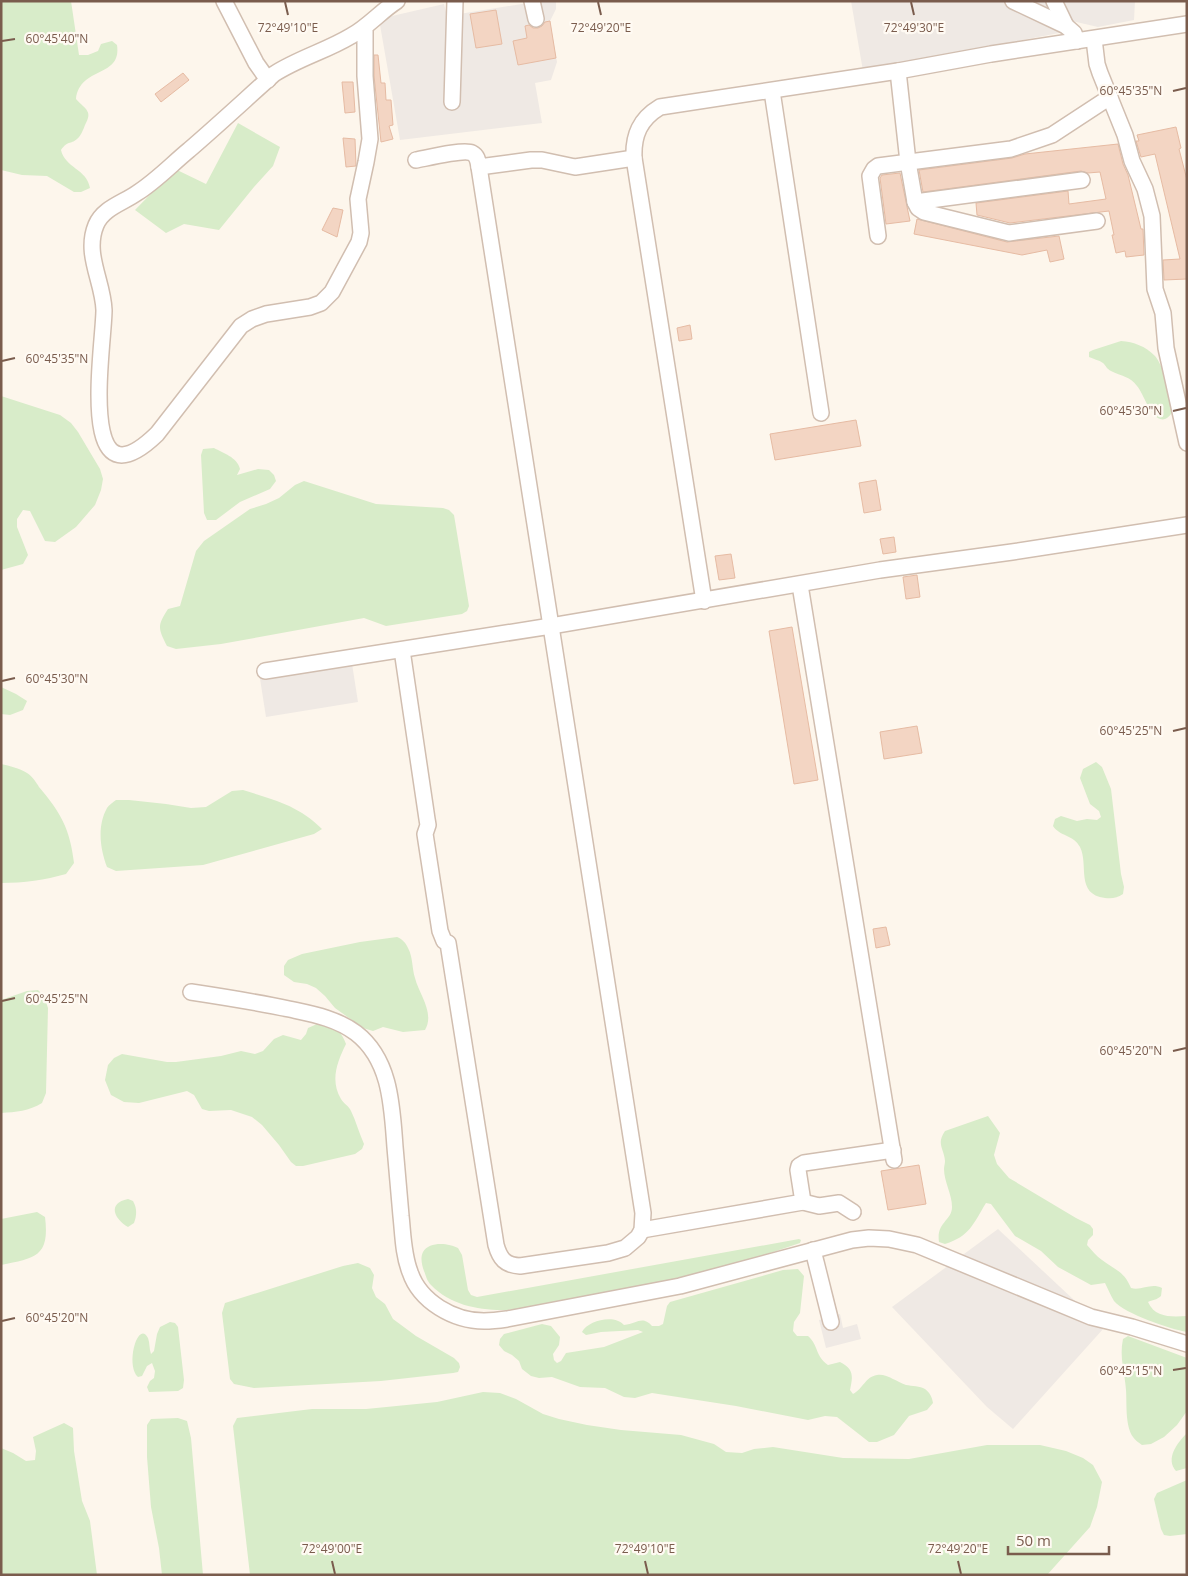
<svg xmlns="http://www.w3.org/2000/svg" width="1188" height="1576" font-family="'Open Sans',sans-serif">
	<rect width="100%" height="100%" fill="#fdf6ec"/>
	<!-- industrial -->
	<g fill="#efe9e4">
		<polygon points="540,1 556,1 556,9 550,21 557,62 551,80 535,83 542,123 400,140 379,19 444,4 447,16"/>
		<polygon points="851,1 1135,1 1134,20 1098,27 1072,21 1059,33 863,71"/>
		<polygon points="350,651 358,702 266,717 258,666"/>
		<polygon points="998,1229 1104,1328 1013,1429 987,1407 892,1307"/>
		<polygon points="840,1314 843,1328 857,1324 861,1339 826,1348 819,1320"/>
	</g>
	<!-- green -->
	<g fill="#d8ecc9">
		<path d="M1 1H71L79 55H88L98 51 101 44 112 41 117 45C122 78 80 66 76 99 86 110 93 111 85 125 83 130 81 136 77 139 70 145 68 140 61 150 65 168 87 169 90 188L81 192H74L47 176 22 175 1 170Z"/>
		<polygon points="238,123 280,147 273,166 254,187 219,230 184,224 166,233 135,210 175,169 206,184"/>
		<path d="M1121 341C1134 342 1145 346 1155 356 1163 365 1174 400 1172 411 1172 414 1168 418 1165 419 1152 423 1144 394 1137 386 1131 377 1121 376 1111 371 1107 369 1106 366 1103 363 1099 360 1093 359 1089 357V352L1093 350Z"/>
		<polygon points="1,396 60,415 71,423 78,432 100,469 103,479 101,490 95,505 76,527 55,542 45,541 30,511 23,510 17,519 17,527 28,555 23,564 1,570"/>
		<path d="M214 448C223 453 237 457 240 469L237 475 258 469 269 470 274 475 276 481 270 489 240 502 216 520H207L204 513 201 455 203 449Z"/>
		<path d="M304 481 376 504 443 508 449 510 454 515 469 606 467 611 462 614 386 626 364 618 221 644 176 649 167 646C158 628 157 626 168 609L180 606 196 551 204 541 250 509 266 504 279 498 295 485Z"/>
		<polygon points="1,687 16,694 27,701 23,710 10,715 1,714"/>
		<path d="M1096 762 1102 767 1111 789 1121 874 1124 887 1123 894C1117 898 1112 899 1105 898 1075 894 1089 865 1080 847 1074 835 1059 836 1053 826L1055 819 1061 816 1077 821 1087 819 1097 820 1101 817 1099 811 1090 804 1080 778 1083 769Z"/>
		<path d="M1 764C10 766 19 768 27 773 32 776 36 782 39 787 61 813 70 829 74 863L66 874C45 880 24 883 1 883Z"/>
		<path d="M243 790C274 800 298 805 322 829L314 834 203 865 116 871 107 867C100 849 97 826 107 808 109 805 113 802 116 800H129L166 804 191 808 206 807 232 791Z"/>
		<path d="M397 937C402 939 406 943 408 948 413 957 412 969 415 978 419 994 435 1013 425 1030L403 1032 383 1027 373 1031 363 1028 335 1008 325 996 316 988 307 984 294 982 284 975V966L288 960 302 954 360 942Z"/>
		<path d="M38 990 44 996 48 1008 46 1093 42 1103C29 1111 16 1112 1 1113V1000L27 991Z"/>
		<path d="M317 1024C332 1026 341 1029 346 1044 337 1062 330 1081 341 1099 344 1104 349 1106 351 1111 356 1121 359 1133 364 1144L362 1149 355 1154 303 1166H296L291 1162 279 1145 262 1125 252 1117 231 1110 209 1111 202 1109 194 1095 187 1091 139 1103 124 1102 111 1095 105 1080 108 1065 114 1058 122 1054 167 1062H176L221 1056 241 1051 255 1054 263 1051 274 1039 283 1035 301 1040 306 1034 308 1028Z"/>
		<path d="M988 1116 1000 1133 994 1155 997 1164 1009 1178 1076 1218 1090 1225 1093 1229V1235L1088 1240 1087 1245C1092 1250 1096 1256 1102 1260 1115 1270 1124 1271 1131 1288 1142 1291 1151 1282 1162 1288L1161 1296C1157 1300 1152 1300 1148 1302 1155 1318 1172 1317 1187 1316V1332C1170 1329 1125 1314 1114 1301 1111 1296 1108 1289 1105 1283L1091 1285 1058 1267 1041 1251 1015 1236 991 1204 986 1203C973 1224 970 1236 945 1244L939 1242C936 1222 952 1221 952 1207 952 1194 944 1182 944 1169 944 1166 945 1164 945 1161 944 1148 936 1144 945 1131Z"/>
		<path d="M128 1199 133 1201C137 1208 137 1215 134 1223L128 1227C114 1219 107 1203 128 1199Z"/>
		<path d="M37 1212 45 1217C50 1257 35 1258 1 1265V1219Z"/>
		<path d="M799 1239 801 1240 800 1243 738 1264 698 1275 521 1309C490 1312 454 1309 431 1285 427 1281 426 1276 424 1271 422 1265 420 1258 423 1252 429 1241 449 1243 458 1248L462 1255 468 1290 471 1295 477 1297Z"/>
		<polygon points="358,1263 370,1268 374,1275 372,1288 376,1297 385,1304 393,1319 416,1336 454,1358 459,1363 460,1367 458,1372 453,1373 381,1381 254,1388 234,1384 230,1379 222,1313 225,1303 343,1266"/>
		<path d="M798 1269 804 1276 800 1313 794 1322 793 1331 797 1336H808C819 1346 815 1356 828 1365L840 1362C854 1369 853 1376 850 1390L853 1394C863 1389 865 1377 877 1375 886 1373 897 1382 906 1385 912 1386 920 1386 925 1389 930 1393 932 1397 933 1403L927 1410 909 1416 894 1435 877 1442H869L837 1417 825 1416 808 1420 736 1406 652 1393 635 1398 624 1397 605 1388 580 1387 552 1377 539 1378 531 1376 522 1369 519 1361 512 1355 504 1351 499 1345 500 1339 504 1334 542 1324 551 1326 560 1337 559 1345 553 1354 554 1360 557 1363 561 1361 566 1353 604 1347 643 1332 638 1330 601 1332 586 1335 582 1332C588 1320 615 1314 624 1325 637 1324 642 1315 652 1326H659L663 1324 667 1306 670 1302 783 1270Z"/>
		<path d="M170 1322 175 1323 178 1327 184 1380 183 1388 178 1391 149 1392 147 1387 150 1381 154 1378 155 1371 152 1363 147 1366 142 1376 138 1377C125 1365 138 1319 148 1338 150 1343 149 1349 151 1354L154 1351 157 1334 160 1327Z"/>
		<path d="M1128 1336 1187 1358V1411L1177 1425 1164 1437 1151 1444 1142 1445C1139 1443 1135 1440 1133 1437 1125 1425 1127 1405 1126 1390 1125 1373 1119 1357 1123 1339Z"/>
		<polygon points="483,1392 500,1393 516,1399 543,1414 559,1419 587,1425 621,1430 681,1435 714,1444 726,1452 742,1453 754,1449 773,1447 843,1458 909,1459 987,1445 1040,1445 1066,1451 1083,1458 1093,1465 1102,1482 1097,1507 1090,1527 1047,1575 250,1575 233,1426 237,1418 312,1409 366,1409 437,1402"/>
		<polygon points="178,1418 187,1421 191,1438 203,1575 162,1575 159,1548 151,1507 147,1457 147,1425 151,1419"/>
		<polygon points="64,1423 73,1428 74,1451 82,1501 90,1521 97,1575 1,1575 1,1448 13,1453 26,1461 35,1460 36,1451 33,1437"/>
		<path d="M1187 1433V1468L1176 1471C1165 1459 1177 1443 1187 1433Z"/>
		<polygon points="1187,1480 1187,1534 1170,1536 1164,1535 1161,1529 1154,1499 1157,1493"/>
	</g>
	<!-- building -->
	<g fill="#f3d5c3" stroke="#e6bba3">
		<polygon points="496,10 502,44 476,48 470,14"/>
		<polygon points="550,21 556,58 518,65 513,41 527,38 525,26 529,25 533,28 538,28 542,26 545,22"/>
		<polygon points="374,55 378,55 381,83 385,83 386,100 391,100 393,125 389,126 393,139 381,142 374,76"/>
		<polygon points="183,73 189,80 161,102 155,94"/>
		<polygon points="342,82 353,82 355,112 345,113"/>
		<polygon points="1176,127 1181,148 1179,149 1187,180 1187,279 1164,280 1163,260 1180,259 1155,154 1141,157 1136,141 1139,141 1137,135"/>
		<polygon points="343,138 355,139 356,166 346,167"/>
		<polygon points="1118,144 1123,164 1128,175 1141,229 1143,229 1144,255 1126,257 1125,251 1116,253 1112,235 1114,235 1109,211 1010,223 977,215 976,203 1068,191 1069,204 1106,199 1100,172 1088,173 1081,171 923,192 919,170 1012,158 1025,154"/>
		<polygon points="900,173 910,221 886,224 880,178 882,175"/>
		<polygon points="333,208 343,210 337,237 322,230"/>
		<polygon points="917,219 1007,242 1059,236 1064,259 1050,262 1047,250 1022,255 914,234"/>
		<polygon points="690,325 692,339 679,341 677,328"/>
		<polygon points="856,420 861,446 775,460 770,434"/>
		<polygon points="876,480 881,510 864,513 859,483"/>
		<polygon points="894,537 896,552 883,554 880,539"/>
		<polygon points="731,554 735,578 719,580 715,556"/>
		<polygon points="917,575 920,597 906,599 903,577"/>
		<polygon points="792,627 818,780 794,784 769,631"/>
		<polygon points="917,726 922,753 884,759 880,732"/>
		<polygon points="886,927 890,945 876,948 873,929"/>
		<polygon points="919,1165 926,1204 888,1210 881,1171"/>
	</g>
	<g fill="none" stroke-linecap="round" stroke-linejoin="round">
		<!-- minor casing -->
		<g stroke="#d1beb0" stroke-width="18">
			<g id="minor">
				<polyline points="224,1 256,63 268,80"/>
				<polyline points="532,1 536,19"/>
				<polyline points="1013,1 1066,26 1074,33 1077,41"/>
				<polyline points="1054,1 1066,26"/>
				<path d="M365 27V76L370 139 366 162 358 199 361 233 359 242 332 292 321 303 310 307 266 314 252 319 241 326 157 434C75 513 104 345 104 310 103 281 84 254 96 225 103 208 123 203 137 193 156 181 172 164 189 150 218 125 246 99 274 74 299 58 326 51 351 36 368 27 381 11 397 1"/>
				<polyline points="1094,39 1097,64 1100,73 1125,135 1132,161 1145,189 1152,216 1155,289 1163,313 1166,348 1187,443"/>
				<polyline points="898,71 908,162 915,202 918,208 924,212 1009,233 1097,221"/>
				<polyline points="772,91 821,413"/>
				<polyline points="452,102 455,1"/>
				<polyline points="634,158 704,601"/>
				<path d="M416 160C427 158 464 149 472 153 478 156 478 162 479 167L531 160H542L575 167 634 158C633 135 640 119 660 107L898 71 991 54 1187 24"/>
				<polyline points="915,202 1082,180"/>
				<polyline points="878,236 870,176 874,169 878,166 1011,149 1052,135 1110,97"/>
				<polyline points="800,585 894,1160"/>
				<path d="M402 650 427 819 428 825 425 834 440 931 444 941 448 943 496 1245C500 1259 505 1265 520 1266L608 1253 625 1248 638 1237 642 1230 643 1213 479 167"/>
				<polyline points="265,671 551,626 880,570 1012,552 1187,525"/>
				<path d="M191 992C224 997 256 1002 289 1009 312 1014 336 1018 356 1033 391 1060 392 1107 395 1147 397 1170 399 1193 401 1216 403 1234 403 1254 410 1272 420 1302 454 1321 484 1321 492 1321 500 1320 507 1319L680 1286 852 1240 869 1238 889 1239 917 1245 1091 1317 1132 1327 1187 1344"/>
				<polyline points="803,1202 819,1206 839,1203 853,1212"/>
				<polyline points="642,1230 803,1202 798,1170 799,1166 804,1163 893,1150"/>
				<polyline points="813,1250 831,1322"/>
			</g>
		</g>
		<!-- minor -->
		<use href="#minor" stroke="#fff" stroke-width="15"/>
	</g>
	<!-- ticks -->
	<path fill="none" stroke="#7a5c4d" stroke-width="2" d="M285 2 288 15M598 2 601 15M911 2 914 15M2 41 15 39M1173 91 1186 88M2 361 15 358M1173 411 1186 408M2 681 15 678M1173 731 1186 728M2 1001 15 998M1173 1051 1186 1048M2 1321 15 1318M1173 1370 1186 1368M332 1561 335 1574M645 1561 648 1574M958 1561 961 1574"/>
	<g font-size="12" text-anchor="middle" fill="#7a5c4d" stroke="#fffaf3" stroke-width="4.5" stroke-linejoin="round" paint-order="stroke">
		<text x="288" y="32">72°49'10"E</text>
		<text x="601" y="32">72°49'20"E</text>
		<text x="914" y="32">72°49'30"E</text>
		<text x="57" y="43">60°45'40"N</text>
		<text x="1131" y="95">60°45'35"N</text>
		<text x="57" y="363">60°45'35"N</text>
		<text x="1131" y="415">60°45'30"N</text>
		<text x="57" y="683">60°45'30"N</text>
		<text x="1131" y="735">60°45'25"N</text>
		<text x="57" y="1003">60°45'25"N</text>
		<text x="1131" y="1055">60°45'20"N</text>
		<text x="57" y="1322">60°45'20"N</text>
		<text x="1131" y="1375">60°45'15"N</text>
		<text x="332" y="1553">72°49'00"E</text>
		<text x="645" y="1553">72°49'10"E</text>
		<text x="958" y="1553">72°49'20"E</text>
	</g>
	<!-- border -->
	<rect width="1188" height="1576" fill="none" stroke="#7a5c4d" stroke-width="5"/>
	<!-- scale -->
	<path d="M1008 1546v8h101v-8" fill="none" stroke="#7a5c4d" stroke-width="2.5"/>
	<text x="1016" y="1546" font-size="15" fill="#7a5c4d" stroke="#fffaf3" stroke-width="4" paint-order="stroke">50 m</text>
</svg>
